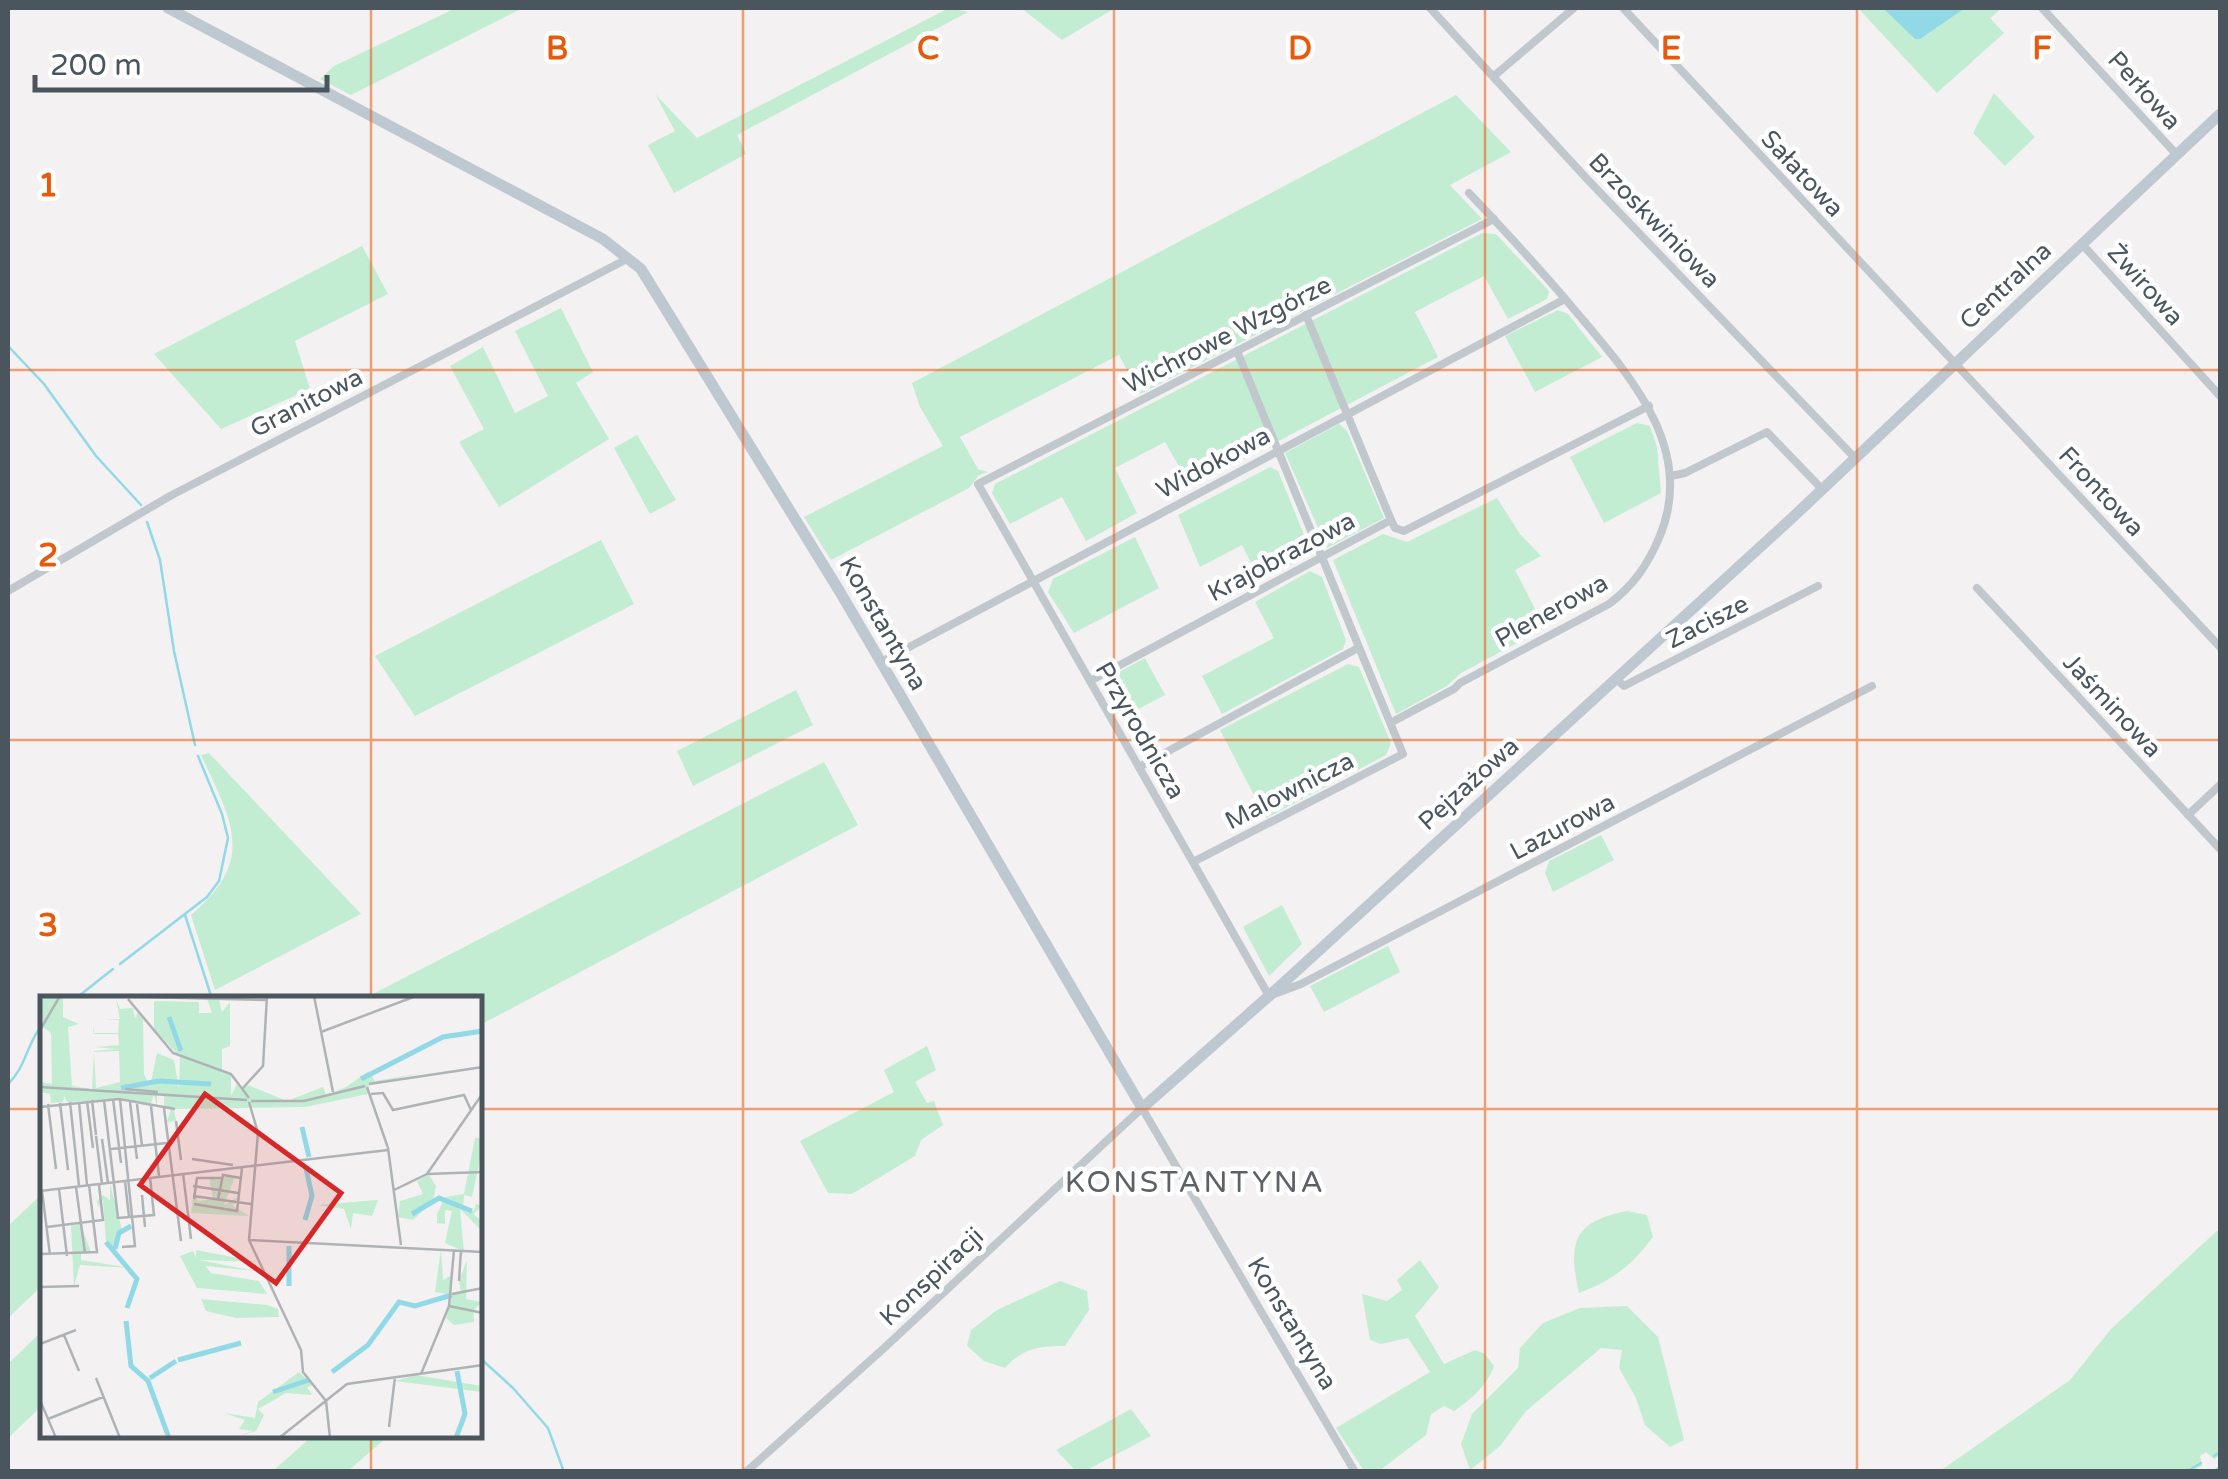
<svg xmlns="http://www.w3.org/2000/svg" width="2228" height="1479" font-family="'Varela Round',sans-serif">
	<rect width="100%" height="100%" fill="#f3f1f1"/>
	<!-- green -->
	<g fill="#c3edd2">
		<polygon points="456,8 523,8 351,95 320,79 334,66"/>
		<polygon points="949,8 968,12 737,135 746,154 674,193 648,145 675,131 655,94 697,138"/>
		<polygon points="1021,8 1115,8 1062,40"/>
		<polygon points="1858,8 2002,8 1990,18 2004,33 1937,93"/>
		<polygon points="1994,93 2035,137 2005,166 1973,133"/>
		<polygon points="1456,95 1511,152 1450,185 1482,219 1140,394 1119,355 960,437 978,469 988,472 979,475 969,488 831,560 804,517 943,446 920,407 912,383"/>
		<polygon points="1482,233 1496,234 1549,291 1547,299 1508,319 1484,276 1415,312 1438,357 1191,487 1165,442 1115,468 1137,513 1086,541 1062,497 1010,524 992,493 995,484"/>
		<polygon points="362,246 388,294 295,341 310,389 221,429 154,354"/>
		<polygon points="561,308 593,372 576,383 609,439 499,507 459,442 484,429 450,366 483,347 515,413 548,396 515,331"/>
		<polygon points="1558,310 1568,314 1602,357 1535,392 1505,336"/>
		<polygon points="1637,423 1650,426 1657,447 1661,493 1604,523 1570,457"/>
		<polygon points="1339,424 1347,431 1384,518 1327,548 1285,453"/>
		<polygon points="637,435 676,500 650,514 614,448"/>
		<polygon points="1270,467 1278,471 1309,547 1305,558 1260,580 1242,545 1200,567 1178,515"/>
		<polygon points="1497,498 1520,534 1541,556 1515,570 1545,628 1461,673 1447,686 1396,714 1333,560 1383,534 1407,542"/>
		<polygon points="1135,537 1159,588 1074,633 1048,592 1053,579"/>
		<polygon points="601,540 634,604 415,716 375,656"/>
		<polygon points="1310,571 1322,577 1346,640 1343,649 1222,714 1202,676 1274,638 1255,602"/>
		<polygon points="1145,658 1165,695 1123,717 1104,688 1108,678"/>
		<polygon points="1348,664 1359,667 1391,743 1386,755 1266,818 1220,730"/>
		<polygon points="796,690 813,725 693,786 677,751"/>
		<path d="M209 753 361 914 215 990 191 915C256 859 233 824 201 755Z"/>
		<polygon points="824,762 858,825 480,1025 480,999 363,999"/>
		<polygon points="1601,835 1614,860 1553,892 1545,873 1549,861"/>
		<polygon points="1282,905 1302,944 1269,976 1243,927"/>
		<polygon points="1388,946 1400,972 1324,1012 1310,986"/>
		<polygon points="927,1046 936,1070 915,1082 927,1103 934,1101 943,1125 921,1140 915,1156 852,1194 828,1193 800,1141 894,1092 884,1070"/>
		<polygon points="42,1194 42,1286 8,1318 8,1226"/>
		<path d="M1627 1211 1647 1215 1653 1237C1632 1265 1612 1281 1579 1293 1568 1243 1572 1222 1627 1211Z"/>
		<polygon points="2220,1228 2220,1456 2214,1459 2206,1452 2200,1456 2202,1466 2192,1471 1940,1471 2070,1380 2111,1329"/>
		<path d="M1420 1260 1439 1287 1415 1316 1444 1364 1475 1350 1485 1354 1494 1366C1487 1386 1471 1399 1454 1411L1444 1406 1431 1414 1426 1435 1379 1471H1364L1336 1428 1430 1372 1408 1338 1381 1344 1370 1340 1362 1294 1387 1301 1402 1290 1397 1280Z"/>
		<path d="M1060 1281 1087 1291 1089 1310 1065 1346C1039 1346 1023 1348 1005 1368L984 1361 967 1346 971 1330 997 1310Z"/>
		<polygon points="1627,1306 1658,1337 1684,1440 1670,1447 1645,1425 1636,1398 1619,1368 1622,1350 1601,1348 1526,1411 1500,1446 1470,1470 1461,1444 1472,1414 1518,1368 1520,1348 1543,1323 1580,1308"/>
		<polygon points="42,1331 42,1406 8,1438 8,1364"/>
		<polygon points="1131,1409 1151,1436 1085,1471 1076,1471 1056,1450"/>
		<polygon points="311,1437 311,1436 387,1437 348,1471 273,1471"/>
	</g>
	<!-- water -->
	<polygon fill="#92d9e7" points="1883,8 1965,8 1920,39 1915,39"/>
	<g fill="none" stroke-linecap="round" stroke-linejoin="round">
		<!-- stream -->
		<g stroke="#92d9e7" stroke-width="2.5">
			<polyline points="8,346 44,384 96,456 141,505"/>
			<polyline points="147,522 160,560 174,651 195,745"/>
			<polyline points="185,915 212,999"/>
			<polyline points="120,964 207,897 219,881 228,838 222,814 198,756"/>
			<polyline points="75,999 113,969"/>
			<path d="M8 1084C26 1067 27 1043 42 1025"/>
			<polyline points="480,1358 513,1388 548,1428 564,1472"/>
			<polyline points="2214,1456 2220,1452"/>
			<polyline points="2186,1472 2201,1463"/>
			<polyline points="2213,1472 2220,1467"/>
		</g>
		<!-- street -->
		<g stroke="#c0c8ce" stroke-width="8">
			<polyline points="1430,8 1588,180 1855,458"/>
			<polyline points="1623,8 2220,647"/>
			<polyline points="2042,8 2177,155"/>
			<polyline points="1494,76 1574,8"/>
			<polyline points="1494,219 978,484 1269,996 1301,984 1872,686"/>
			<polyline points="2082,244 2220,396"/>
			<polyline points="1306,315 1391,520"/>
			<polyline points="1671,476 1685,473 1767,432 1822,489"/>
			<polyline points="1977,588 2220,849"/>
			<polyline points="8,591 170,496 629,258"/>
			<polyline points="881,662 1565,299"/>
			<polyline points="1616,679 1624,686 1818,586"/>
			<polyline points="1090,681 1391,520 1395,528 1404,531 1649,406"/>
			<path d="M1392 722 1454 689 1460 683 1609 604C1633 586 1647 566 1659 538 1697 450 1631 377 1578 314 1543 272 1506 232 1469 193"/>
			<polyline points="1139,767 1358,648"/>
			<polyline points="2188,815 2220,785"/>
			<polyline points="1193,862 1403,754 1237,351"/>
			<polyline points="746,1472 883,1349 1142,1108 1355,1472"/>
		</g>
		<!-- secondary -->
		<polyline stroke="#bec8d1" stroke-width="11" points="168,8 603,239 641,269 840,592 1142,1108 1269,996 1793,517 2220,114"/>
	</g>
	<!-- grid -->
	<path fill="none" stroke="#e8590c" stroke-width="2.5" stroke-opacity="0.55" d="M371 8V999M743 8V1472M1114 8V1472M1485 8V1472M1857 8V1472M8 370H2220M8 740H2220M8 1109H42M480 1109H2220M371 1436V1472"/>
	<g text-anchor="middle" stroke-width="9" stroke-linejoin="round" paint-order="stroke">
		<!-- street labels -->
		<g font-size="25" fill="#4a555d" stroke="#fff">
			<text transform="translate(2145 90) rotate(48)" y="9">Perłowa</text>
			<text transform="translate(1803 173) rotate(47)" y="9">Sałatowa</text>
			<text transform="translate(1655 220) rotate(46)" y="9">Brzoskwiniowa</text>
			<text transform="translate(2146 284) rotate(48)" y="9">Żwirowa</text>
			<text transform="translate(2005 285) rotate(-43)" y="9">Centralna</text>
			<text transform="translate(1227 334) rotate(-27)" y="9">Wichrowe Wzgórze</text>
			<text transform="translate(306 402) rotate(-27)" y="9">Granitowa</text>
			<text transform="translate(1213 462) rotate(-28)" y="9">Widokowa</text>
			<text transform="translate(2102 491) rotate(47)" y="9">Frontowa</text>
			<text transform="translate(1281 556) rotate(-28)" y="9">Krajobrazowa</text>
			<text transform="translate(1551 610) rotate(-29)" y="9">Plenerowa</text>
			<text transform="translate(1707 621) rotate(-27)" y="9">Zacisze</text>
			<text transform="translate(884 623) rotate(60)" y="9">Konstantyna</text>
			<text transform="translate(2113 705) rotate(47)" y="9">Jaśminowa</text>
			<text transform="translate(1141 730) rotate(60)" y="9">Przyrodnicza</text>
			<text transform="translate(1468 783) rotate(-42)" y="9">Pejzażowa</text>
			<text transform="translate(1289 790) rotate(-27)" y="9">Malownicza</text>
			<text transform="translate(1562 826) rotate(-28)" y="9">Lazurowa</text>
			<text transform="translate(931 1276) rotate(-43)" y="9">Konspiracji</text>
			<text transform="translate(1293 1323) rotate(59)" y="9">Konstantyna</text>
		</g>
		<!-- quarter labels -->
		<g font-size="30" letter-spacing="2.5" fill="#5e6165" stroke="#fff">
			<text x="1195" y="1192">KONSTANTYNA</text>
		</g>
	</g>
	<!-- overview -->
	<g transform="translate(40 996)">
		<rect width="442" height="442" fill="#f3f1f1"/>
		<path d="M0 0 23 1V21L39 28 28 31 32 90 52 93 54 55 76 53 55 51 79 49 78 38H55L53 37V30L54 37H78L79 24H65L80 23 76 3 80 13 93 12 95 23 98 16 103 23 104 78 110 91 117 57 134 64 139 93 140 61 114 33V5L159 6V17H172L166 0H178L182 16 190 6V50L182 53V74L191 78V100L197 88 201 94 208 89 247 105 283 91 286 99 306 91 329 75 335 85 388 76 329 88 328 98 265 111 134 113 136 125 127 126 131 113 124 111V99H117V111L114 98 110 110 79 103 27 106 24 99 23 106 11 107 10 98 0 96V86L12 88 11 37 1 30ZM79 55 80 86 56 92 54 56ZM435 142H440L442 154 432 201 424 199 423 211 434 215 436 208 442 210 433 218 442 225V235L420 213 424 255 421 261V254L405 247 412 215 405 214V228L397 227V218L405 201 424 198ZM389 179 396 190 393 205 373 224 358 221 360 205 383 198 377 185ZM169 181H195L184 209 198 201 193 210 209 220 151 217 154 195 158 205 173 203ZM70 187 82 234 75 252 66 245 63 204 58 211 57 205 63 199 70 204ZM338 204 332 220 313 217 311 233 304 213 277 209ZM40 228 51 256 41 257V264L91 272 40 269 34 290 31 230ZM401 253 403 284 412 279V298L421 296 419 285 427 264 426 303 442 306 433 315 434 326 414 329 406 322 412 299 395 296ZM156 254 218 266 159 264 215 275 165 270 171 277 219 285 227 298 157 292 140 260 153 255 156 262ZM161 303 227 309 238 313 239 321 196 322 166 315ZM259 376 273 389 267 391 272 399 246 397 218 413 224 419 216 435 193 442 213 435 199 433 205 424 184 417 215 422 218 406ZM376 379 442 390V396L355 385Z" fill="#c3edd2" fill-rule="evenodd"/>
		<path fill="none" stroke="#92d9e7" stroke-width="5" d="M129 21 141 55M321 83 403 41 443 35M119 85 171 88M81 92 119 85M262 131 269 161M372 218 399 202 432 215M265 224 272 200 266 172M66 246 97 283 87 312M75 253 79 237 91 230M249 290V250M86 325 91 370 108 385 129 442M138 364 201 347M292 376 328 349 359 306 375 310 412 299M110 382 136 365M233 396 269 384M416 442 425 418 417 375"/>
		<path fill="none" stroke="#afb3b6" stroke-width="2.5" d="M61 0 227 4M274 0 293 96M88 3 133 57 191 78 209 102M0 34 20 0M281 36 376 0M329 88 443 71M0 91 207 104M327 91 348 152 361 249M85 93 118 96M202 93 223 70 227 0M331 98 343 97 353 114 424 99 431 114M73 103 81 167M80 103 95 250 82 251M52 104 56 139M64 104 78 222 114 219 110 181M47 105 53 152M211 105H264L325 90M30 106 39 190M39 106 47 189M90 106 97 163M209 106 218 137 209 244 261 354 263 376 286 405 290 442M20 107 28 174M8 108 16 173M97 108 102 150M111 110 119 180M0 111 79 103 135 113M124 112 141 245M136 125 141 164M56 140 62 188M62 143 68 187M71 153 127 147M152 163 193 169M143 177 151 243M387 178 443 176M85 185 89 221M153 190 198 197M36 191 45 257M19 193 27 260M354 194 387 178 443 97M0 195 348 154M2 195 10 259M102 199 105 231M153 200 211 208M154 203 157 182H183M178 203 183 179 201 182M154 208 197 215 202 172M7 231 63 224 59 189M209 244 443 256M0 258 57 256 49 189M419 285 421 254M0 291 39 290M412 298 443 292M409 310 443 317M24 339 39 375M0 348 36 334M381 378 409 310 414 254M56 382 80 442M0 404 16 442M8 423 63 401M349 431 355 381M239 442 307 388 443 369"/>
		<path fill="#d62828" fill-opacity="0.15" stroke="#d62828" stroke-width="5" d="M165 98 301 197 236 287 100 189Z"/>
		<rect width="442" height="442" fill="none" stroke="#4a555d" stroke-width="5"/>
	</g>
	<g font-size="32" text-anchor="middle" font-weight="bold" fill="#e8590c" stroke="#fff" stroke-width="9" stroke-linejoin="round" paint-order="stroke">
		<text x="557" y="59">B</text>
		<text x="928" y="59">C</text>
		<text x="1300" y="59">D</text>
		<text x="1671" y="59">E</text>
		<text x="2042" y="59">F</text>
		<text x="48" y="196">1</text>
		<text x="48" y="566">2</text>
		<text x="48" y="936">3</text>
	</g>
	<!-- border -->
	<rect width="2228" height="1479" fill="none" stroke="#4a555d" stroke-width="20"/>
	<!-- scale -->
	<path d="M35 75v15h292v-15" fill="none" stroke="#4a555d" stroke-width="5"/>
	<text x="50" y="75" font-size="30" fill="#4a555d" stroke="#ffffff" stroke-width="8" paint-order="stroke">200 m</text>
</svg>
